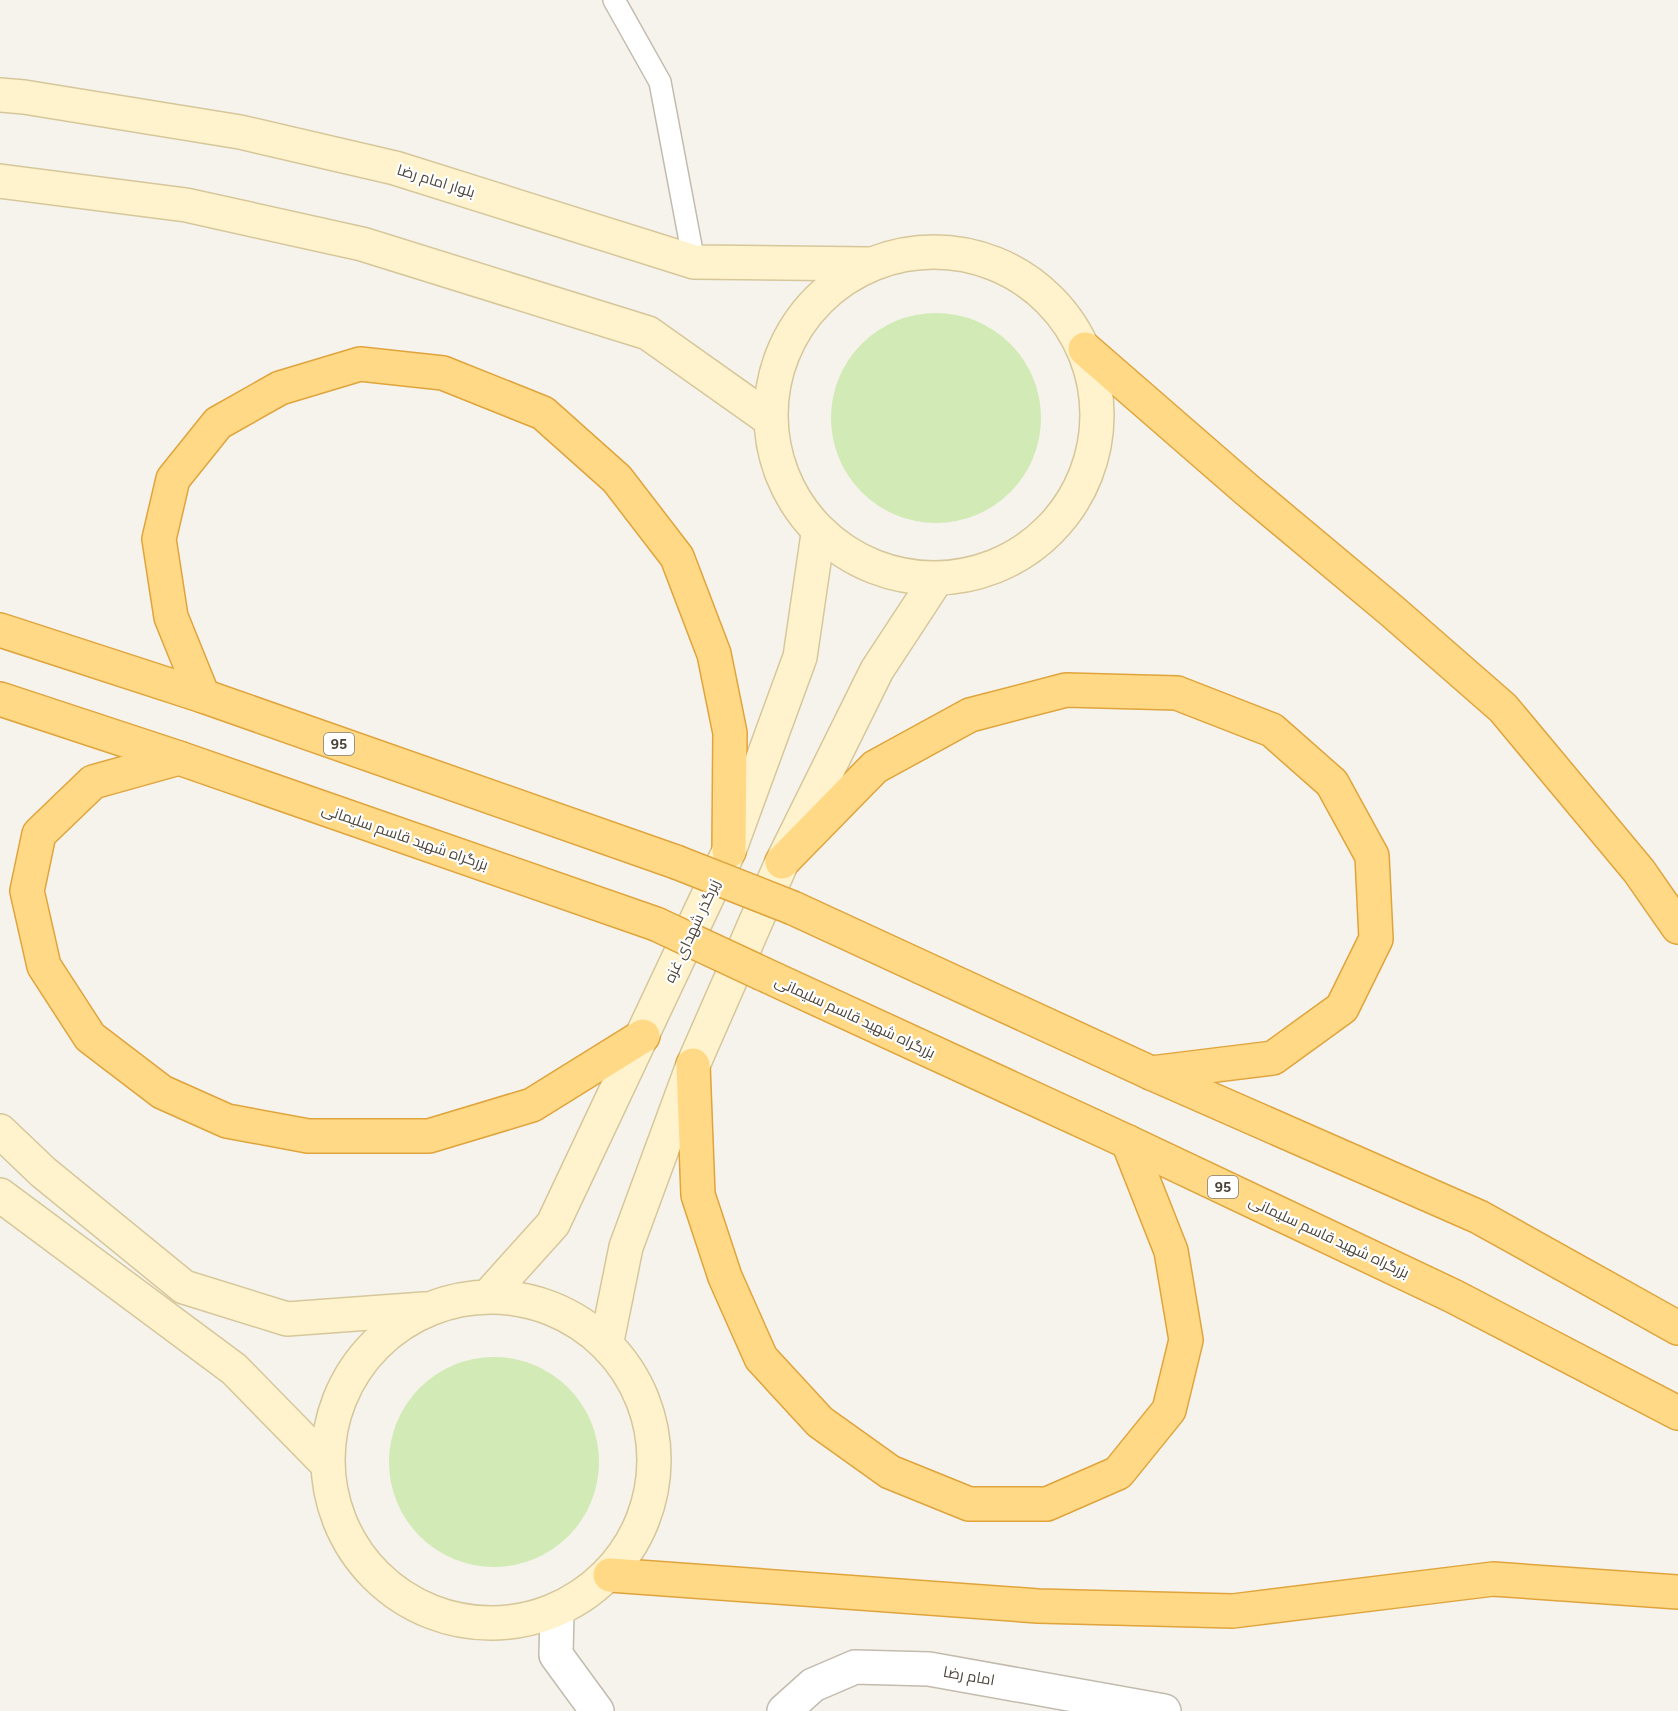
<svg xmlns="http://www.w3.org/2000/svg" width="1678" height="1711" font-family="Figtree,Cairo,sans-serif">
	<rect width="100%" height="100%" fill="#f6f3ec"/>
	<!-- green -->
	<g fill="#d2eab5">
		<circle cx="936" cy="418" r="105"/>
		<circle cx="494" cy="1462" r="105"/>
	</g>
	<g fill="none" stroke-linecap="round" stroke-linejoin="round">
		<!-- service casing -->
		<g stroke="#c2bbae" stroke-width="24">
			<polyline id="service" points="614,0 660,82 694,262"/>
		</g>
		<!-- minor casing -->
		<g stroke="#c2bbae" stroke-width="36">
			<g id="minor">
				<polyline points="557,1611 556,1655 597,1711"/>
				<polyline points="784,1711 813,1685 855,1667 929,1669 1164,1711"/>
			</g>
		</g>
		<!-- secondary casing -->
		<g stroke="#d6c79b" stroke-width="36">
			<g id="secondary">
				<polyline points="0,95 24,97 240,132 395,168 694,262 868,264"/>
				<polyline points="0,181 186,205 362,244 648,333 768,418"/>
				<circle cx="934" cy="415" r="163"/>
				<polyline points="0,1131 43,1172 184,1287 287,1319 424,1309"/>
				<polyline points="0,1195 234,1369 326,1463"/>
				<polyline points="489,1295 553,1224 729,851 800,657 818,534"/>
				<circle cx="491" cy="1460" r="163"/>
				<polyline points="607,1341 626,1247 693,1065 782,862 877,670 936,580"/>
			</g>
		</g>
		<!-- trunk casing -->
		<g stroke="#e0a43c" stroke-width="36">
			<g id="trunk">
				<polyline points="1085,349 1246,489 1392,611 1503,708 1639,871 1678,927"/>
				<polyline points="0,630 203,696 676,862"/>
				<polyline points="203,696 171,617 159,539 173,479 218,423 280,388 360,364 443,373 543,413 617,479 677,557 714,654 730,733 729,851"/>
				<polyline points="0,699 179,758 656,924"/>
				<polyline points="179,758 93,782 39,834 27,891 44,966 90,1037 162,1092 227,1121 308,1136 429,1136 532,1105 643,1036"/>
				<polyline points="782,862 875,767 970,715 1066,690 1177,693 1272,730 1332,783 1372,856 1376,939 1342,1008 1273,1058 1151,1073"/>
				<polyline points="793,908 1151,1073 1479,1217 1678,1328"/>
				<polyline points="763,974 1128,1142 1453,1296 1678,1413"/>
				<polyline points="693,1065 698,1195 725,1277 761,1358 820,1422 890,1472 969,1504 1047,1504 1118,1473 1169,1410 1186,1340 1171,1251 1128,1142"/>
				<polyline points="610,1575 1038,1606 1233,1611 1493,1579 1678,1592"/>
			</g>
		</g>
		<!-- service -->
		<use href="#service" stroke="#fff" stroke-width="21"/>
		<!-- minor -->
		<use href="#minor" stroke="#fff" stroke-width="33"/>
		<!-- secondary -->
		<use href="#secondary" stroke="#fff3cd" stroke-width="33"/>
		<!-- trunk -->
		<use href="#trunk" stroke="#ffd985" stroke-width="33"/>
		<!-- trunk-bridge casing -->
		<g stroke="#e0a43c" stroke-width="36" stroke-linecap="butt">
			<g id="trunk-bridge">
				<polyline points="676,862 793,908"/>
				<polyline points="656,924 763,974"/>
			</g>
		</g>
		<!-- trunk-bridge -->
		<use href="#trunk-bridge" stroke="#ffd985" stroke-width="33"/>
	</g>
	<g text-anchor="middle" stroke-width="4.5" stroke-linejoin="round" paint-order="stroke">
		<!-- shield labels -->
		<g fill="#fff" stroke="#817c74" stroke-width="1.5">
			<rect x="324" y="733" width="30" height="22" rx="4.5"/>
			<rect x="1208" y="1176" width="30" height="22" rx="4.5"/>
		</g>
		<g font-size="14" font-weight="bold" fill="#4b4439">
			<text x="339" y="749">95</text>
			<text x="1223" y="1192">95</text>
		</g>
		<!-- street labels -->
		<g font-size="15" fill="#4b4439" stroke="#fff">
			<text transform="translate(436 181) rotate(17)" y="5">بلوار امام رضا</text>
			<text transform="translate(405 837) rotate(19)" y="5">بزرگراه شهید قاسم سلیمانی</text>
			<text transform="translate(692 931) rotate(-65)" y="5">زیرگذر شهدای غزه</text>
			<text transform="translate(855 1017) rotate(25)" y="5">بزرگراه شهید قاسم سلیمانی</text>
			<text transform="translate(1329 1237) rotate(25)" y="5">بزرگراه شهید قاسم سلیمانی</text>
			<text transform="translate(969 1676) rotate(10)" y="5">امام رضا</text>
		</g>
	</g>
</svg>
